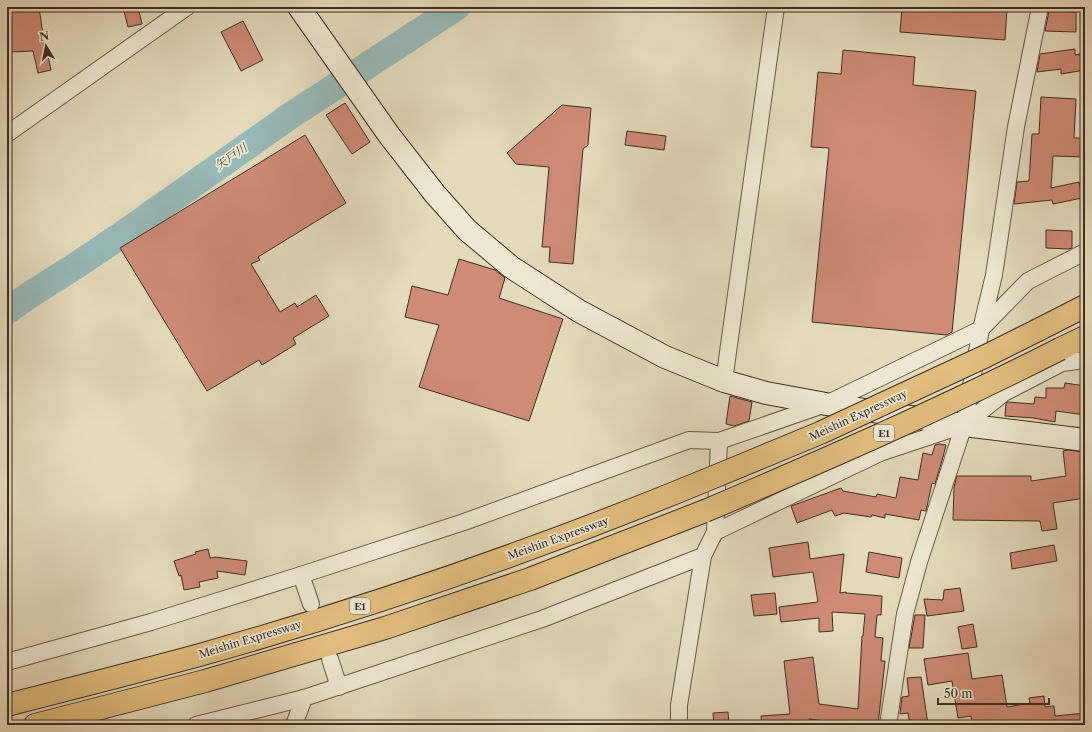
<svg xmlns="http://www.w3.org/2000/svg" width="1092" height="732" font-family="'Libre Caslon Text','Noto Serif JP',serif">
	<rect width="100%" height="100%" fill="#e5dbbb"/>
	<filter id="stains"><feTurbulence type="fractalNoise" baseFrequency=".005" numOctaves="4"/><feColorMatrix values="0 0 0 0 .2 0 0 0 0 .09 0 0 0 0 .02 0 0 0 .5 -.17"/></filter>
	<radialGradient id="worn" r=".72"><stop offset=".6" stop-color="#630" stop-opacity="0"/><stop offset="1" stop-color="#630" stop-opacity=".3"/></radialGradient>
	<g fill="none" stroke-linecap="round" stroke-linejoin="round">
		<!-- river -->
		<polyline stroke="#98b9b9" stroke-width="27" points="7,311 31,294 77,265 120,236 290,116 457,7"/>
	</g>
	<!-- building -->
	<g fill="#ce8b76" stroke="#3e2e23">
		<polygon points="7,7 39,7 42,28 51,70 38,73 33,51 7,52"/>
		<polygon points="123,7 138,7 142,24 128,27"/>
		<polygon points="902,7 927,8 927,7 1007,7 1005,40 900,32"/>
		<polygon points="1049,11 1076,12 1076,32 1045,31"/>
		<polygon points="243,21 263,60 241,71 221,32"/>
		<polygon points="1075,49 1075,55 1080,54 1081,59 1085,59 1085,70 1061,74 1061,69 1037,72 1040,54"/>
		<polygon points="843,50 915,57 913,85 976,91 952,332 947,335 812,322 829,148 811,147 818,72 841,74"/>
		<polygon points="1041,97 1076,99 1074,138 1085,138 1085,157 1053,156 1051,188 1079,182 1082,198 1053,204 1052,200 1014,204 1017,182 1029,181 1032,134 1039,134"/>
		<polygon points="345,103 370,142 352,154 326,115"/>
		<polygon points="562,105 591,108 588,145 583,149 573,264 549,262 550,247 542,247 549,167 516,164 507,153"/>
		<polygon points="627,131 666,136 664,150 625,145"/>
		<polygon points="305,135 346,203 258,257 260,260 251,264 280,312 295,303 297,307 316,295 329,316 293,338 296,344 262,365 259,360 207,391 120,248"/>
		<polygon points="1046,230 1072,231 1072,248 1069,249 1046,248"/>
		<polygon points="459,259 495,270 505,278 499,298 563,319 529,421 419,387 439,325 405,317 412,286 448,295"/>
		<polygon points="1065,383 1085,386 1085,415 1056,411 1055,422 1033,418 1005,416 1006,403 1007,402 1034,404 1035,397 1046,398 1046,388 1064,388"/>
		<polygon points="730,396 752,402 749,421 734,426 726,424"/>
		<polygon points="939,444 946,445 943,457 935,484 932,483 926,511 921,510 919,520 885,514 885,518 872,515 871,517 844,513 835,516 832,510 797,523 791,506 841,488 843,491 876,497 877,494 896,498 900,477 918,480 923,453 932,455 935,445"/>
		<polygon points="1068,450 1085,452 1085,498 1053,503 1057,529 1042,531 1040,521 953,520 954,487 957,476 1031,476 1031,481 1066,476 1063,451"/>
		<polygon points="808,542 810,559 844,554 840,593 846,592 846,593 882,596 881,615 877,615 875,637 883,638 881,661 885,661 878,725 858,725 809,719 809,725 762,725 761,716 790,714 784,661 813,657 819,704 858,709 862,636 863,636 865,614 832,612 833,631 819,632 819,618 781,622 779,607 818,602 813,572 773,577 769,548"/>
		<polygon points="1054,545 1057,561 1012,569 1010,553"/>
		<polygon points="208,549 210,558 215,557 247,561 245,575 217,571 218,578 199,582 200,587 184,590 181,575 179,576 174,561 196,554 195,552"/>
		<polygon points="869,552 902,558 899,578 866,572"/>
		<polygon points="960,588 964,611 927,616 924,599 943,600 944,590"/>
		<polygon points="775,593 777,614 754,616 751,595"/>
		<polygon points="915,615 925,615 923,648 909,648"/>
		<polygon points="973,624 977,647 962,649 958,627"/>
		<polygon points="968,653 972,679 1002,675 1007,707 1030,703 1029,698 1044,696 1045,707 1054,706 1055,716 1085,713 1085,725 972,725 971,716 958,718 952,681 928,685 924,659"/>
		<polygon points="921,677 928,725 910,725 908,713 900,714 902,697 909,696 907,678"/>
		<polygon points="728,712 729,725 714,725 713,713"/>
	</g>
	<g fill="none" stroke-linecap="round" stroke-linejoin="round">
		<!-- street casing -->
		<g stroke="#685949" stroke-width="18">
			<g id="street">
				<polyline points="7,134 187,7"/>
				<polyline points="724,381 776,7"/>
				<polyline points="715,532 719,441"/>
				<polyline points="301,575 311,604"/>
				<polyline points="330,659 339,687"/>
				<polyline points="7,662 151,622 301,575 464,522 689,440 719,441 826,404 981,329 1028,281 1085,252"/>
				<polyline points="196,725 304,698 542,619 703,556"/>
				<polyline points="294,725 304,698"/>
				<polyline points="679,725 679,705 703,556 715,532 880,453 964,425 1004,393 1062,363 1085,360"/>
				<polyline points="888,725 905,614 919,562 964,425 981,329 994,275 1016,127 1040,7"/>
			</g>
		</g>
		<!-- secondary casing -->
		<g stroke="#3e2e23" stroke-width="24">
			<polyline id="secondary" points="299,7 389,135 435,194 467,230 511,267 579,311 665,357 724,381 766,393 826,404 964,425 1085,440"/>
		</g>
		<!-- highway casing -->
		<g stroke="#3e2e23" stroke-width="24">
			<g id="highway">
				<polyline points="1038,330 1085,306"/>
				<polyline points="1060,349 1085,337"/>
				<path d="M7 705C70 689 133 673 196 656 368 608 539 549 704 481"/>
				<polyline points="35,725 205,681 385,628 530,579 705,511"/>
			</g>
		</g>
		<!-- street -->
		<use href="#street" stroke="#eee8d3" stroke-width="16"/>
		<!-- secondary -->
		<use href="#secondary" stroke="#eee8d3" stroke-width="22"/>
		<!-- highway -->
		<use href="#highway" stroke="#e2be7e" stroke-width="22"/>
		<!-- highway-bridge casing -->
		<g stroke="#3e2e23" stroke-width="24" stroke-linecap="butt">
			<g id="highway-bridge">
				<polyline points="704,481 820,433 986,356 1038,330"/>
				<path d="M705 511C825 460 944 408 1060 349"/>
			</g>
		</g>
		<!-- highway-bridge -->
		<use href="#highway-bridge" stroke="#e2be7e" stroke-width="22"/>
	</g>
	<g text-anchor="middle" stroke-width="3.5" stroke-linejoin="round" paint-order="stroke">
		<!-- shield labels -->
		<g fill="#eee8d3" stroke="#736658" stroke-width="1">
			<rect x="874" y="425" width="20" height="16" rx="3"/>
			<rect x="350" y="598" width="20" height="16" rx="3"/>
		</g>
		<g font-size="10" font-weight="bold" fill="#3e2e23">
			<text x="884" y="437">E1</text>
			<text x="360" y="610">E1</text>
		</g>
		<!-- street labels -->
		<g font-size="11" fill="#3e2e23" stroke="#eee8d3">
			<text transform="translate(858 415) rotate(-25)" y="4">Meishin Expressway</text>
			<text transform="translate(558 538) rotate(-20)" y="4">Meishin Expressway</text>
			<text transform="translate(250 639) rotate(-17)" y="4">Meishin Expressway</text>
		</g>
		<!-- water labels -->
		<g font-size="12" font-style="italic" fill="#504a41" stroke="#eee8d3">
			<text transform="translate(231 157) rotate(-35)" y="4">矢戸川</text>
		</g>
	</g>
	<!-- margin -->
	<rect width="1092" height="732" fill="none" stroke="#e5dbbb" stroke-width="24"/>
	<rect x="8" y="8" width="1076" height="716" fill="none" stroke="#3e2e23" stroke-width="2"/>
	<rect x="12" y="12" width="1068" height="708" fill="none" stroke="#3e2e23"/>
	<!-- north arrow -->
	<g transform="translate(46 46) rotate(350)" stroke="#eee8d3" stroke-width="3" paint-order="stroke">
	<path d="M0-3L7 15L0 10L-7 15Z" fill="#3e2e23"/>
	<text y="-6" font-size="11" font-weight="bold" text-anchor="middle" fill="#3e2e23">N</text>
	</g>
	<!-- scale -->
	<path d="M938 698v6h111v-6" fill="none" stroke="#3e2e23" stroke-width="2"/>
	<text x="944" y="698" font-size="12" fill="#3e2e23" stroke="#eee8d3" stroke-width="3" paint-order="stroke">50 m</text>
	<rect width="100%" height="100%" filter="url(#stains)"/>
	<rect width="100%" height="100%" fill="url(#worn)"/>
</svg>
